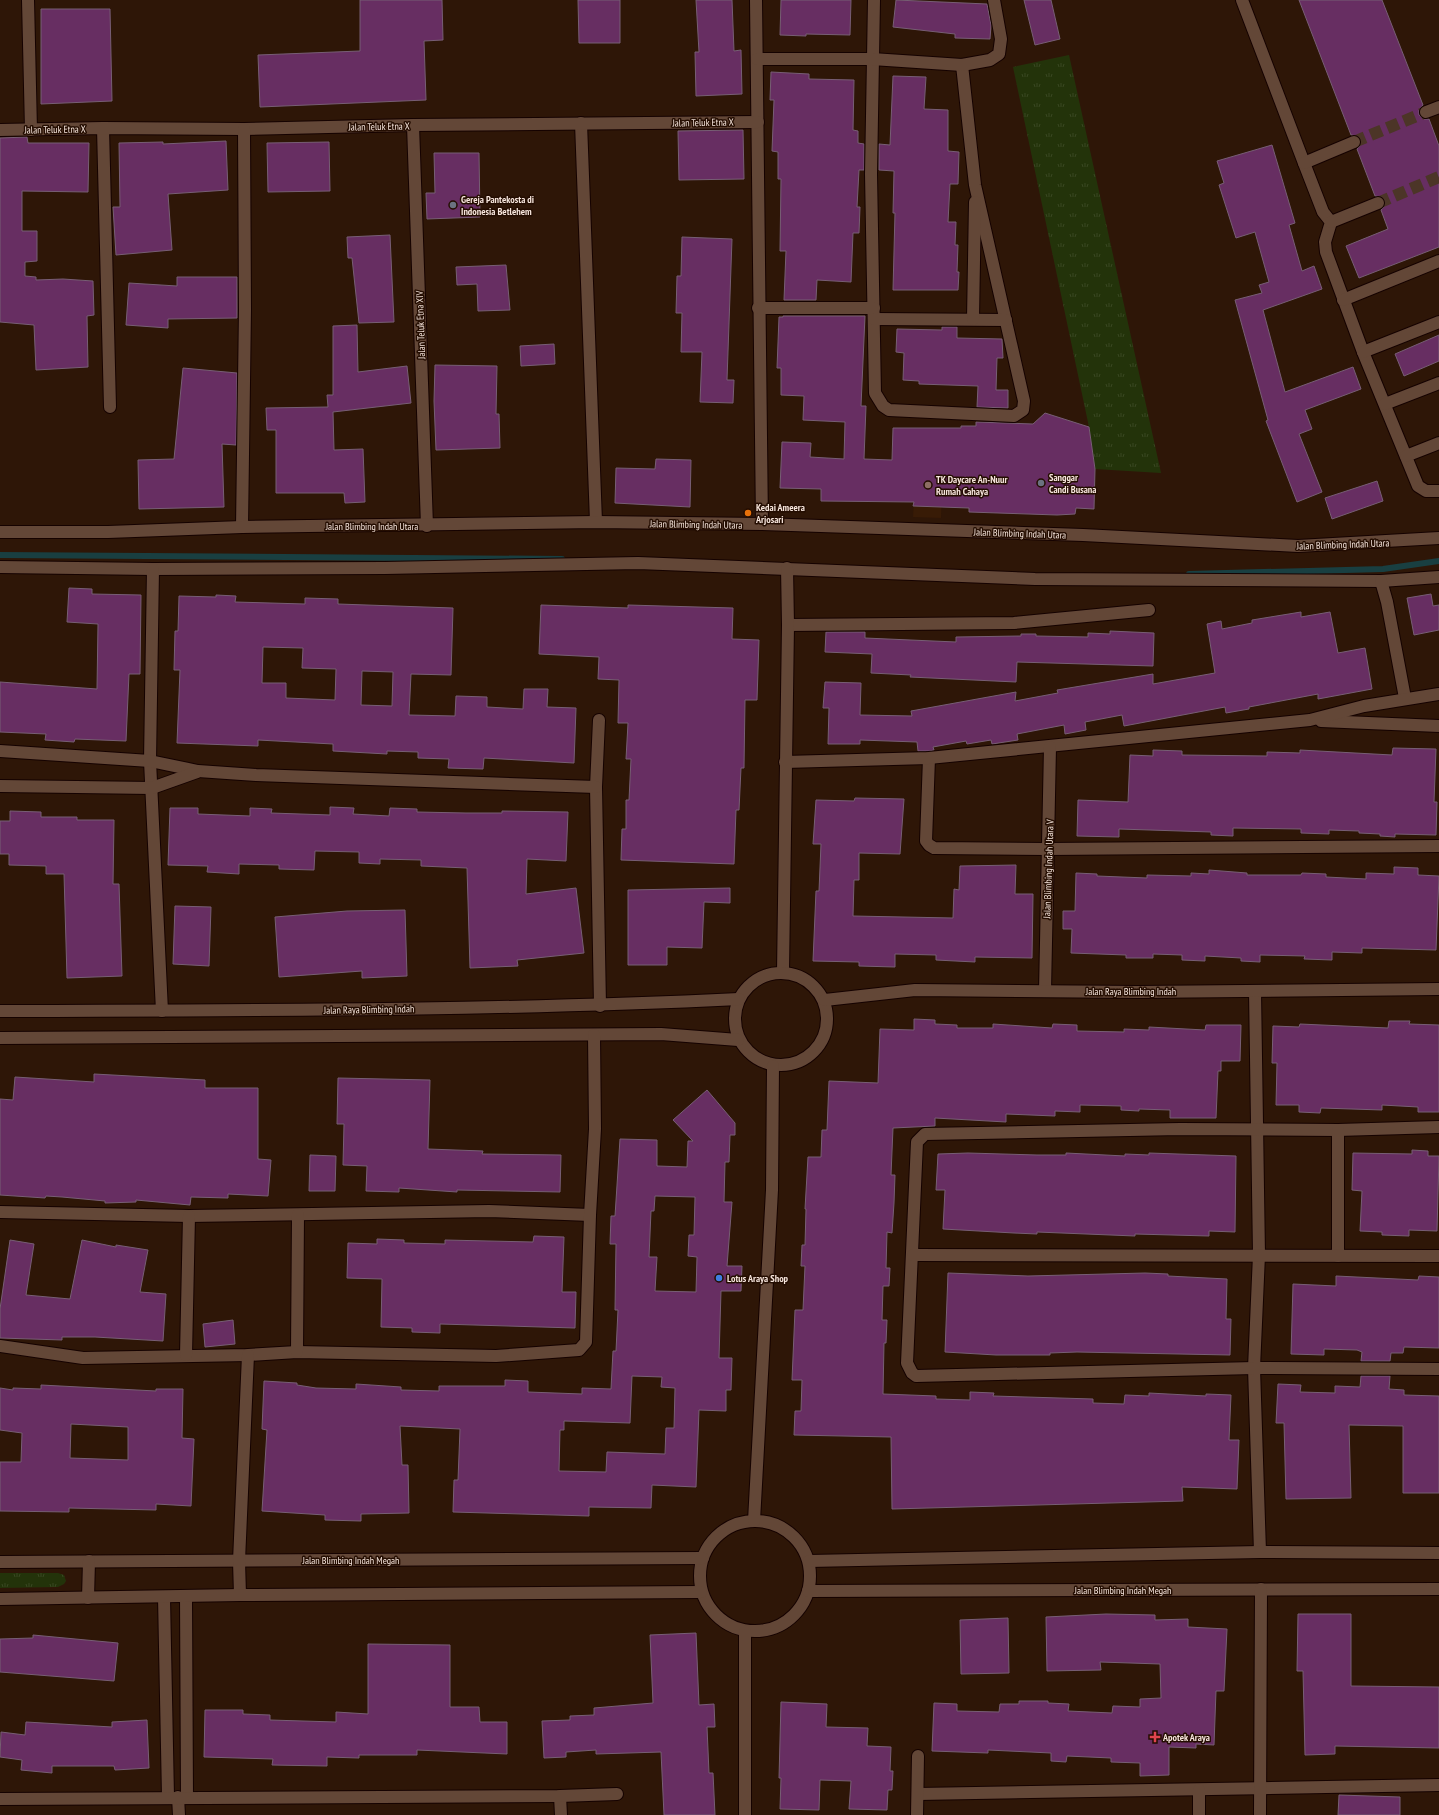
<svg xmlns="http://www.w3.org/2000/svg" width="1439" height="1815" font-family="'PT Sans Narrow',sans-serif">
	<defs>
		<pattern id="grass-tufts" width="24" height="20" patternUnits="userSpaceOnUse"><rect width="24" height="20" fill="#23330a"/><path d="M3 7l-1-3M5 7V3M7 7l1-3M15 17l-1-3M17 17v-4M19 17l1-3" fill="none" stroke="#394722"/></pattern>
	</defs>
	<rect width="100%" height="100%" fill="#2e1607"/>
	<!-- built -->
	<polygon fill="#381b06" points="916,463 943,465 941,518 913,517"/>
	<!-- grass -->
	<g fill="url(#grass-tufts)">
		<polygon points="1069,55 1161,473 1095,469 1089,427 1013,67"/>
		<polygon points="0,1573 58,1573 64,1575 66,1581 64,1584 58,1587 0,1588"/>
	</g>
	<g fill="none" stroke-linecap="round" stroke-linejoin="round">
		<!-- stream -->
		<g stroke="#193f41" stroke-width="6">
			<polyline points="0,555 562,559"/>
			<polyline points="1189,574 1383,569 1439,561"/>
		</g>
	</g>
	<!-- building -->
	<g fill="#672e62" stroke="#775e74" fill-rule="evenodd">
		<polygon points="360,0 442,0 443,40 424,41 426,100 260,107 258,55 360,51"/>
		<polygon points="578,0 620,0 620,43 579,43"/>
		<polygon points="696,0 732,0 734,51 741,50 742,94 696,96 695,52 699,52"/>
		<polygon points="781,0 851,0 850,35 806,34 806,36 780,35"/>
		<polygon points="896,0 987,4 991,25 990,39 955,38 955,34 893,27"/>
		<polygon points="1024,0 1051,0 1060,39 1035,45"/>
		<polygon points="1299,0 1382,0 1423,105 1419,110 1419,115 1424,119 1429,119 1439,146 1439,247 1359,278 1346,246 1388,229 1381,210 1384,207 1385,201 1382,197 1375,196 1357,149 1360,146 1361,139 1358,136 1351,135"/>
		<polygon points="41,9 110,9 112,101 41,104"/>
		<polygon points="771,72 809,74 809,79 854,80 853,130 858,131 858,143 864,144 864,170 859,170 857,207 860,207 859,233 853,233 851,282 817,280 816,300 784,300 786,251 780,251 781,179 778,179 778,152 772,151 774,100 770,100"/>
		<polygon points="893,76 926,77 924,109 948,110 948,151 959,152 958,184 950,184 948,222 956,222 955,245 958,245 957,272 959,272 958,290 893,290 895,213 893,213 894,171 879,170 879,144 890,145"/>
		<polygon points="743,130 744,179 679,180 678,131"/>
		<polygon points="27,137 28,143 89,143 88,192 22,191 22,231 37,231 37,261 25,262 25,276 36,277 36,280 63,279 93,281 94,315 87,316 88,367 36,370 34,325 0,322 0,138"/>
		<polygon points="226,141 228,190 168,194 172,250 116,255 113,207 120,207 119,143 163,142 163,144"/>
		<polygon points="329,142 330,191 268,192 267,143"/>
		<polygon points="1272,145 1295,223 1289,225 1302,271 1314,266 1322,289 1263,310 1285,392 1353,367 1361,389 1305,410 1312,429 1299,434 1322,492 1297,502 1266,421 1268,420 1235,300 1262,293 1259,285 1269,282 1255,232 1236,238 1219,185 1224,183 1217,161"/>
		<polygon points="434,153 479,153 480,217 427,219 426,193 435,193"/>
		<polygon points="390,235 394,322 359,323 352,258 348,258 347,237"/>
		<polygon points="682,237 732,239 727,380 734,380 733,403 700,402 702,352 681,352 682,313 676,313 677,276 681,276"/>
		<polygon points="506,265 510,310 478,311 477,284 457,285 456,267"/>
		<polygon points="177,277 237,277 237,318 168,319 168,328 126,325 129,283 177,286"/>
		<polygon points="783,316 865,316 861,406 866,406 864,459 892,460 893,428 961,428 961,426 976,426 976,422 1033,424 1045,413 1089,427 1095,469 1094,509 1076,508 1075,514 1057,515 969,512 969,508 913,506 914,502 821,501 821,489 780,488 782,442 811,443 810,457 844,459 845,422 803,420 804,396 781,395 781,368 777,368 779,317 783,317"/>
		<polygon points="357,325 358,372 407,366 411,403 333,412 334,450 363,449 365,502 345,503 344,493 276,493 276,430 267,430 266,408 328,407 327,395 333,395 333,326"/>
		<polygon points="942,327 957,327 957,338 1002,339 1003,358 997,358 996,390 1008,390 1008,408 977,407 978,386 919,384 919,381 903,380 904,353 896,352 897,329 942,330"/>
		<polygon points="1439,335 1439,361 1404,376 1395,354"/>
		<polygon points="554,344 555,364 521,366 520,346"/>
		<polygon points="435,365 497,366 496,414 499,414 500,448 436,450 434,401"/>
		<polygon points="183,368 237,373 236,445 222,444 224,507 139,509 138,460 174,459"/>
		<polygon points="656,459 691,460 690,507 615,503 616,468 655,469"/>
		<polygon points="1377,481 1383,501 1332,519 1325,498"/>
		<polygon points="69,588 92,589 92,594 141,595 140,674 129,674 126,741 75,739 74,742 45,740 46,734 0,732 0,682 97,689 98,624 67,622"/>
		<polygon points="1431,594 1433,606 1439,605 1439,630 1414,635 1407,598"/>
		<path d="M216 595 236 596 235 602 305 604V598L338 599V604L453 608 451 675 411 674 409 715 455 716 456 696 487 697V707L523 709 524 689H548L547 707 576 708 574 763 484 758 483 769 448 768 449 759 418 758V752L387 751V754L333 751V744L258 740V746L177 743 180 670H174L175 631H178L179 596 216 597ZM263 647 303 648 302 668 336 669 335 700 286 698V683H262ZM362 671 393 672 392 706 361 705Z"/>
		<polygon points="541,605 628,608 628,605 733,608 732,639 759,640 757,700 745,700 744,768 741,768 739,810 736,810 734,864 621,860 622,829 626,829 626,800 629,800 631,759 626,759 628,723 618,723 619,680 598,679 599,657 539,654"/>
		<polygon points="1301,612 1301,617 1330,612 1338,653 1365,648 1372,689 1318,699 1318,694 1249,707 1249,709 1226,713 1225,707 1124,726 1122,715 1085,722 1086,730 1065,734 1064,725 1017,734 1018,740 992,744 991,740 967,744 966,741 933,747 934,750 929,751 918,751 917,742 860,740 860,744 828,744 829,708 823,708 825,682 861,683 860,715 912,716 911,711 1016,692 1015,701 1058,693 1057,690 1153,674 1153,684 1215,673 1207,624 1221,621 1222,629 1252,623 1252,620"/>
		<polygon points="1110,631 1154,633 1153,666 1017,662 1016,682 910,677 911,675 871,673 872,654 825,652 826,632 865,632 865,638 956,642 956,637 1021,636 1021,634 1036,634 1036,636 1088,637 1088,633 1110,634"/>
		<polygon points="1393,748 1436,749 1434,802 1437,802 1436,835 1395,834 1395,837 1380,836 1380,834 1359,833 1359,831 1329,830 1329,834 1301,833 1301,829 1233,828 1233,836 1211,835 1211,832 1119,829 1119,837 1077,836 1078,800 1128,802 1130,755 1153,756 1153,750 1182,751 1182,755 1267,756 1267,752 1300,753 1300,750 1392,755"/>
		<polygon points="855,798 904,799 900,854 859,853 859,880 854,880 853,916 953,918 954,889 959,890 960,866 1016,865 1015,894 1033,894 1032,958 975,957 975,962 936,960 936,955 895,954 895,967 859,966 859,962 813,961 816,891 819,891 821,844 813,844 816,800 854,801"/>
		<polygon points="330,807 354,808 353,814 389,816 390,808 417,809 417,812 466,813 502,813 502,811 568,812 566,861 527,859 526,894 576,888 584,953 517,960 518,966 470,968 467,868 421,866 421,860 380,859 380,864 359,863 359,852 315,851 314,870 279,869 279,865 239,864 239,874 207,872 208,866 168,865 170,808 198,808 198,814 250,816 250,808 272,809 271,813 330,815"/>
		<polygon points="10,811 41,812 41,817 77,817 77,820 114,820 113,884 119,884 122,976 67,978 64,874 46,874 46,866 9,865 9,854 0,854 0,821 10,821"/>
		<polygon points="1394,867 1418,868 1418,875 1439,876 1436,950 1362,948 1362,953 1332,952 1332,960 1304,959 1305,956 1260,955 1260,962 1241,961 1241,958 1205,956 1205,961 1182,960 1182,955 1153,954 1153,958 1126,958 1126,955 1071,953 1072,929 1063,929 1063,911 1075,911 1076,873 1097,874 1097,876 1147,878 1147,875 1191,876 1191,873 1209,874 1209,870 1247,873 1247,875 1301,875 1302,873 1326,874 1326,877 1366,879 1366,873 1394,874"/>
		<polygon points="730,888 730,903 704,902 702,948 667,947 667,965 628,965 628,890"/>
		<polygon points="175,906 211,907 209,966 173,964"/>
		<polygon points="405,910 407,976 362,978 362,971 279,977 275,917 347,911"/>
		<polygon points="914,1019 935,1020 935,1024 957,1025 957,1028 993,1028 993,1024 1052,1028 1053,1024 1077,1025 1077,1031 1124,1032 1124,1029 1149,1030 1149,1027 1205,1030 1206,1025 1241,1025 1240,1061 1221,1061 1221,1071 1218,1071 1216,1118 1170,1118 1170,1110 1139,1109 1139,1111 1121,1110 1121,1106 1080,1105 1080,1112 1055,1111 1055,1116 1006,1114 1006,1122 935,1118 935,1126 893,1128 891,1175 895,1175 894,1203 892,1233 887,1232 886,1268 890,1268 889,1286 883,1286 882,1320 887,1320 886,1343 884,1343 883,1394 936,1396 936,1399 970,1400 970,1392 994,1393 993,1396 1093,1399 1093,1403 1124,1404 1125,1395 1149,1396 1149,1393 1206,1396 1206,1394 1231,1395 1229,1440 1239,1440 1237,1489 1182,1487 1183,1501 892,1509 891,1437 794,1435 795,1411 801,1411 802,1380 792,1380 795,1310 803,1310 805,1266 801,1266 802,1245 805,1245 806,1209 805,1209 808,1157 821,1157 822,1130 827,1130 829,1081 878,1083 880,1029 914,1030"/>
		<polygon points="1389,1021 1410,1021 1409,1024 1439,1025 1439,1112 1418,1112 1418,1107 1382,1105 1382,1110 1321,1108 1320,1113 1299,1112 1299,1105 1276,1105 1277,1063 1272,1063 1273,1026 1299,1027 1300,1024 1388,1028"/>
		<polygon points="94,1074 205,1080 205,1088 258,1088 258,1159 271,1160 268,1196 228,1194 228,1198 191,1197 190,1205 136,1200 136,1202 105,1203 105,1201 62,1197 46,1196 45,1198 0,1195 0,1099 13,1100 15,1077 94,1082"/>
		<polygon points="338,1078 430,1080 428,1149 483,1151 482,1154 561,1155 560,1192 457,1190 457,1192 399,1188 399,1192 366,1191 367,1166 343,1165 344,1124 337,1124"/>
		<path d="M707 1090 735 1123V1135H730L729 1162H725L724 1202H732L727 1266H742L741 1291H721L719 1358H732L731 1390H726V1411L699 1410 696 1487 652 1485 651 1508 589 1507V1516L453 1512 454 1480H458L460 1429 400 1426 402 1465H408L409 1513 361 1514V1521L325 1520V1515L262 1511 267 1430 262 1429 264 1381 297 1383V1385L316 1388 356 1389V1384L401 1387V1390L439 1391V1386H505V1380L528 1381V1392L582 1394V1388L611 1389 613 1351H616L618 1310H615L616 1244H610L611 1216H615L620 1139 657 1140V1166L687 1167 688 1141H693L673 1120ZM655 1196 695 1197 694 1235H689L688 1256 697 1257 696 1292 655 1291 657 1257H649L651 1211H654ZM632 1376 662 1377 661 1387 675 1388 674 1428H666L665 1454 607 1452 606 1472 559 1471 560 1430H564V1421L630 1423Z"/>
		<polygon points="1412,1150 1428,1151 1428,1156 1439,1156 1437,1231 1409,1230 1409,1236 1382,1235 1382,1232 1360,1231 1362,1191 1352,1190 1353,1153 1412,1154"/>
		<polygon points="968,1153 1037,1155 1066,1155 1066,1153 1125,1156 1125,1154 1149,1155 1149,1153 1236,1156 1235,1232 1209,1231 1209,1236 1135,1234 1135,1236 1037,1232 1037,1234 1014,1233 943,1229 945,1190 936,1190 938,1154"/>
		<polygon points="310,1155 336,1156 335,1191 309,1191"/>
		<polygon points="534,1236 564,1237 562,1292 576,1292 575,1328 440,1324 440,1333 412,1332 412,1328 381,1327 382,1279 347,1278 348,1243 377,1244 377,1239 404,1240 404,1243 445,1244 445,1240 533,1242"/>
		<polygon points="10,1240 34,1244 26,1295 70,1299 82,1240 116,1247 116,1245 148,1250 140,1292 166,1294 163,1341 95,1337 62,1337 62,1340 0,1338 0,1309"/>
		<polygon points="948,1273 1028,1276 1145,1273 1168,1274 1168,1276 1227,1279 1226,1319 1231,1319 1230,1355 1077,1352 1050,1353 1050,1355 996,1355 945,1352"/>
		<polygon points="1336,1276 1418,1280 1419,1276 1439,1277 1439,1348 1404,1347 1403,1353 1391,1353 1390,1361 1361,1361 1362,1352 1357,1350 1324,1349 1324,1355 1291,1354 1293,1284 1336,1286"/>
		<polygon points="233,1320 235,1344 205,1347 203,1324"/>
		<polygon points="1361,1376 1390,1376 1389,1389 1404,1390 1404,1395 1439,1396 1439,1493 1403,1493 1403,1426 1349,1425 1351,1498 1286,1499 1284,1423 1276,1423 1278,1384 1301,1385 1300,1392 1335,1393 1335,1386 1360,1387"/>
		<path d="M41 1385 156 1391V1389H183L182 1438 194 1439 191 1506 156 1504V1510L69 1508V1512L0 1511V1462H21L22 1433 0 1430V1388L13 1390V1388L41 1389ZM71 1424 128 1427V1460L70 1458Z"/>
		<polygon points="1106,1614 1155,1615 1155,1620 1188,1619 1188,1627 1227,1629 1224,1691 1216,1691 1214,1745 1196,1744 1196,1748 1169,1747 1169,1775 1140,1776 1140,1763 1111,1762 1111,1758 1067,1756 1066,1762 1051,1761 1051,1753 988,1750 988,1753 932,1751 934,1703 957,1704 957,1711 999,1712 1000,1704 1019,1704 1019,1701 1048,1701 1048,1703 1069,1704 1068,1711 1112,1713 1113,1706 1140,1707 1140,1699 1161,1698 1160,1664 1100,1662 1101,1670 1047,1671 1046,1617"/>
		<polygon points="1298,1614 1351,1614 1351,1686 1439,1687 1439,1748 1335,1746 1335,1754 1305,1755 1303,1671 1297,1671"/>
		<polygon points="1008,1618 1009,1673 961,1674 960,1620"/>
		<polygon points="696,1633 699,1705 714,1704 715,1727 707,1727 709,1773 713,1773 715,1815 664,1815 661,1752 596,1754 596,1750 566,1752 566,1757 544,1758 542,1721 570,1720 570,1716 594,1715 594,1708 653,1703 650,1635"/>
		<polygon points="33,1635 118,1643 114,1681 0,1672 0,1639 33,1638"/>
		<polygon points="368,1644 450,1645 450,1707 479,1707 480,1722 507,1722 507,1754 417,1750 417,1755 359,1755 359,1758 327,1757 327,1766 272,1765 273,1759 204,1757 205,1710 243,1710 243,1714 270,1715 270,1720 336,1722 336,1712 368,1714"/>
		<polygon points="781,1702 827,1704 826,1727 868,1728 867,1746 891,1747 890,1771 893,1771 892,1790 888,1790 887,1810 849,1809 851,1781 820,1780 819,1810 780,1809 781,1778 779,1778"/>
		<polygon points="147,1720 149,1768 115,1770 114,1766 52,1766 52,1773 21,1770 22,1760 0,1757 1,1732 25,1735 26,1722 112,1727 112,1722"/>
		<polygon points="1339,1795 1400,1797 1400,1815 1338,1815"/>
	</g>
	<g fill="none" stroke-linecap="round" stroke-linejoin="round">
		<!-- minor-tunnel -->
		<g stroke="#4c3527" stroke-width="12" stroke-dasharray="12 6" stroke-linecap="butt">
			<polyline points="1354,142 1426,112"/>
			<polyline points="1378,203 1439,177"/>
		</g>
		<!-- minor casing -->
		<g stroke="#150200" stroke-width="14">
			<g id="minor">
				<polyline points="28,0 31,130"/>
				<polyline points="756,0 762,524"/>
				<polyline points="874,0 871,174 875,393 883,406 889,410 1014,416 1023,410 1024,401 975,185 962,65"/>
				<polyline points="1242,0 1304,163 1323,212 1331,222 1325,242 1326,252 1363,352 1418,486 1426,491 1439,491"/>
				<polyline points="757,59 872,59 962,65 990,60 999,54 1001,39 994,0"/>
				<polyline points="1426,112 1439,107"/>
				<polyline points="581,123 596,522"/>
				<polyline points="413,125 427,526"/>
				<polyline points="103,128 110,407"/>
				<polyline points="0,130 103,128 244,129 413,125 758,122"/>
				<polyline points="1304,163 1354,142"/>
				<polyline points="1331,222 1378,203"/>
				<polyline points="1343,300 1439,261"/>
				<polyline points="758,308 874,308"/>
				<polyline points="874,319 1006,320"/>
				<polyline points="973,319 975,202"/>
				<polyline points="1363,352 1439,322"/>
				<polyline points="1385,404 1439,383"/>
				<polyline points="1406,456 1439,443"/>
				<polyline points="242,527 245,309 244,129"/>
				<polyline points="0,532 108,532 242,527 596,522 762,524 1083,535 1298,546 1439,538"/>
				<polyline points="0,567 153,569 385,568 638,563 1035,579 1381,581 1439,577"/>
				<polyline points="153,569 150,761 162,1011"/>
				<polyline points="1381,581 1387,602 1405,698"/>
				<polyline points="788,625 1014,623 1149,610"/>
				<polyline points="599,720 596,787 600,1006"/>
				<polyline points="1321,721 1439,726"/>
				<polyline points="0,751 150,761 198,771 256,775 596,787"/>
				<polyline points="929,758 926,841 929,845 934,848 1047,849 1439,846"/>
				<polyline points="785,762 929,758 1310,720 1364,706 1439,694"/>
				<polyline points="0,786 152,788 197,772"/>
				<polyline points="783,972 788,625 787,568"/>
				<circle cx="781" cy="1019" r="46"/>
				<polyline points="1045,991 1050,747"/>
				<polyline points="1255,991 1259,1255 1254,1368 1260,1552"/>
				<polyline points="825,1000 915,990 1138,992 1439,989"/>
				<path d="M0 1011C246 1010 492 1011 739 999"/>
				<polyline points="0,1038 661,1034 738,1040"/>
				<polyline points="1439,1127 1338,1130 1180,1129 925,1134 917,1142 907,1363 912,1373 916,1376 1254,1368 1439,1369"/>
				<polyline points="1338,1130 1338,1256"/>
				<polyline points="0,1212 189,1216 489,1211 590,1215"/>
				<polyline points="913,1255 1439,1256"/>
				<polyline points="0,1346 83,1358 248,1355 297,1352 496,1356 579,1350 586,1342 590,1215 595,1129 594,1035"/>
				<polyline points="297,1352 298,1215"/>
				<polyline points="186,1355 189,1216"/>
				<circle cx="755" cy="1576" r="55"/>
				<polyline points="754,1521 772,1190 773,1066"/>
				<polyline points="809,1561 1260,1552 1439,1553"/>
				<polyline points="0,1562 703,1558"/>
				<polyline points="808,1591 1439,1589"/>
				<polyline points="240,1595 239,1561 248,1355"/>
				<polyline points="186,1596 187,1798"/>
				<polyline points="164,1597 168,1797"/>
				<polyline points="88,1598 89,1561"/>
				<polyline points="0,1599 240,1595 701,1592"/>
				<polyline points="745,1631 745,1815"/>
				<polyline points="918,1794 1439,1785"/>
				<polyline points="560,1796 561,1815"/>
				<polyline points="178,1797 179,1815"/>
				<polyline points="0,1799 560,1796 617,1794"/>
				<polyline points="917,1815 918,1756"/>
				<polyline points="1199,1815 1199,1790"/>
				<polyline points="1260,1815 1261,1589"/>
			</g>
		</g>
		<!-- minor -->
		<use href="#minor" stroke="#634737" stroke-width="12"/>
	</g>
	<!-- markers -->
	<g fill="#6b7280" stroke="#240d01" stroke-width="1.5">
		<circle cx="453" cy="205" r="4"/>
		<circle cx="1041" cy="483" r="4"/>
	</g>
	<circle fill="#8d6e63" stroke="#240d01" stroke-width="1.5" cx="928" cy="485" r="4"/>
	<circle fill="#e8710a" stroke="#240d01" stroke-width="1.5" cx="748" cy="513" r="4"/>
	<circle fill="#3f7fe0" stroke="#240d01" stroke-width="1.5" cx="719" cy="1278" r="4"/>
	<path fill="#e0444e" stroke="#240d01" stroke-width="1.5" d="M1153 1731h4v4h4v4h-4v4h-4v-4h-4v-4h4z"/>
	<g text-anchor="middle" stroke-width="3" stroke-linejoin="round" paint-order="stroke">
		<!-- street labels -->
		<g font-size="10" fill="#f7e6dd" stroke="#240d01">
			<text transform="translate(703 122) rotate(-1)" y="4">Jalan Teluk Etna X</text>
			<text transform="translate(379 126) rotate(-1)" y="4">Jalan Teluk Etna X</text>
			<text transform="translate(55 129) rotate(-1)" y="4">Jalan Teluk Etna X</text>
			<text transform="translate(420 325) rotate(-92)" y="4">Jalan Teluk Etna XIV</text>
			<text transform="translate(696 524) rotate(1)" y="4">Jalan Blimbing Indah Utara</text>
			<text x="372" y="530">Jalan Blimbing Indah Utara</text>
			<text transform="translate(1020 533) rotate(2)" y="4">Jalan Blimbing Indah Utara</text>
			<text transform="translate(1343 544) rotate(-2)" y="4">Jalan Blimbing Indah Utara</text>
			<text transform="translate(1048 869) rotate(-88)" y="4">Jalan Blimbing Indah Utara V</text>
			<text x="1131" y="995">Jalan Raya Blimbing Indah</text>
			<text transform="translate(369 1009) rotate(-1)" y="4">Jalan Raya Blimbing Indah</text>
			<text x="351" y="1564">Jalan Blimbing Indah Megah</text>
			<text x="1123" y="1594">Jalan Blimbing Indah Megah</text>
		</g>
		<!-- poi labels -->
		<g font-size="10" font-weight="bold" fill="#f7e6dd" stroke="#240d01" text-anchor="start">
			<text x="461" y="203">Gereja Pantekosta di<tspan x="461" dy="12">Indonesia Betlehem</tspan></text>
			<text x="1049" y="481">Sanggar<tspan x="1049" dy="12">Candi Busana</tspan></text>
			<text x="936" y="483">TK Daycare An-Nuur<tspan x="936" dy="12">Rumah Cahaya</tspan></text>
			<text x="756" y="511">Kedai Ameera<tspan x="756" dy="12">Arjosari</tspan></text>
			<text x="727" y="1282">Lotus Araya Shop</text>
			<text x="1163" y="1741">Apotek Araya</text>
		</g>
	</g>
</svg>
